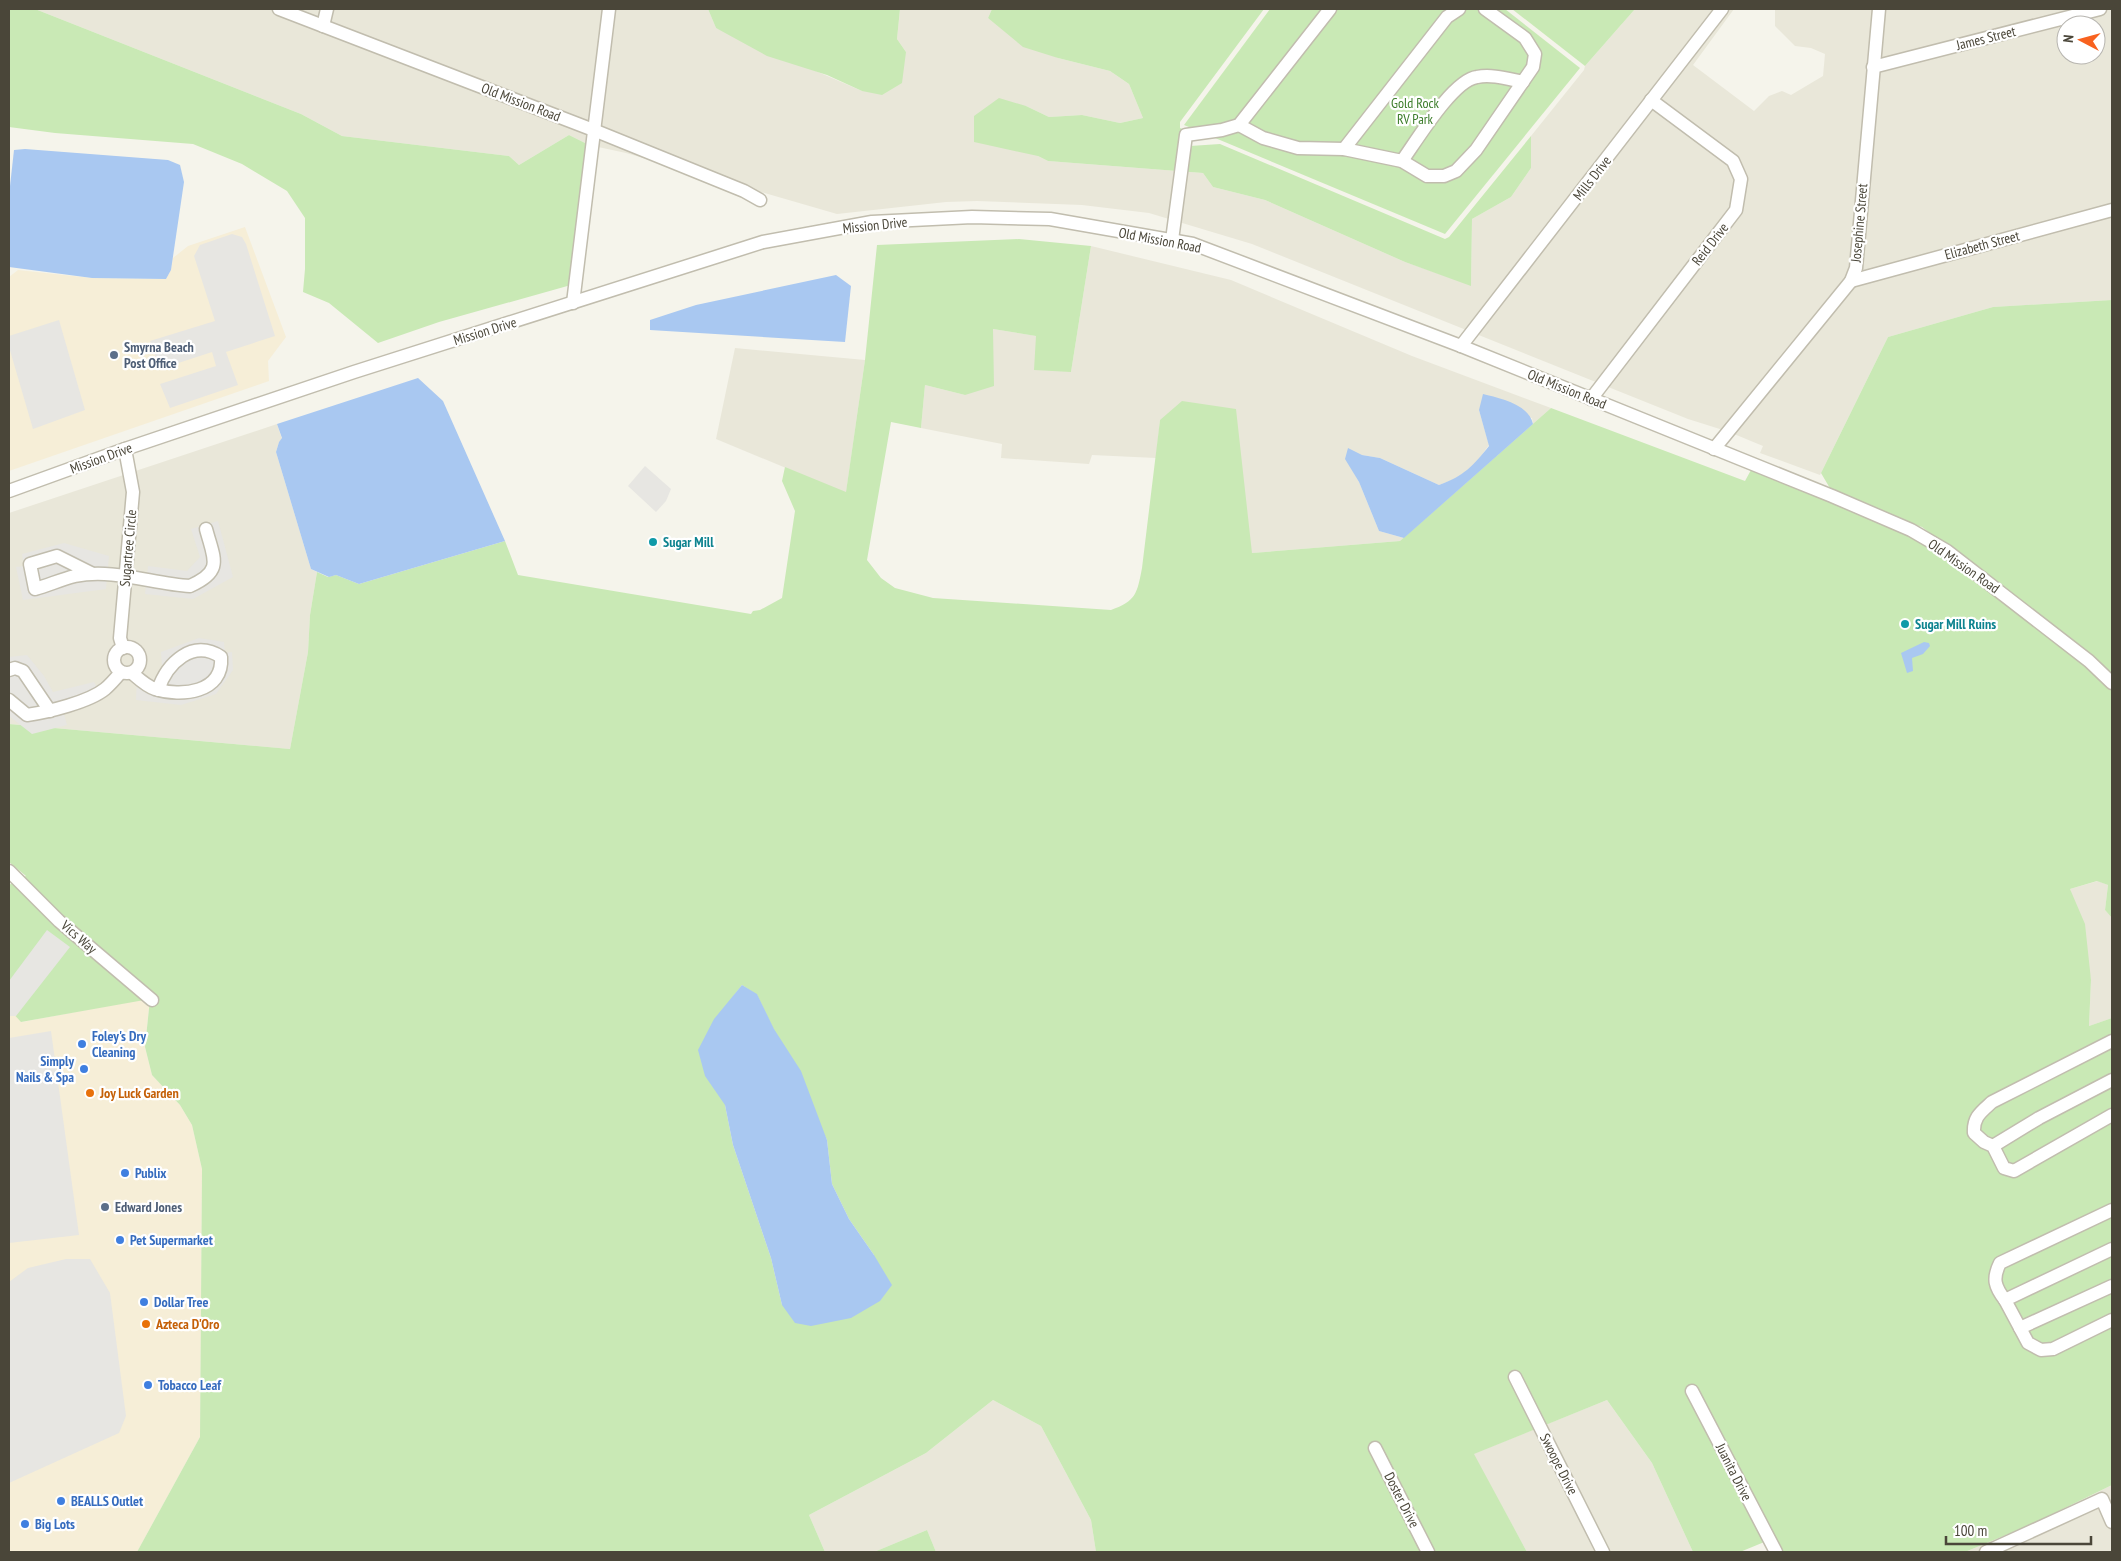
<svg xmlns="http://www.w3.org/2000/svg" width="2121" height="1561" font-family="'PT Sans Narrow',sans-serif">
	<rect width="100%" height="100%" fill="#f5f4eb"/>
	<!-- residential -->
	<g fill="#e9e7d9" fill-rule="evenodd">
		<polygon points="35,9 708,9 716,28 862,91 906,52 897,39 900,9 992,9 988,18 1058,58 1110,71 1129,84 1143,118 1120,123 1082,115 1049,117 1026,106 1038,156 1048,161 1203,173 1213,187 1265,200 1405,262 1471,285 1472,219 1511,197 1531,168 1531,136 1584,70 1585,66 1635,9 1734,9 1693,65 1754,111 1769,96 1782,91 1791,95 1823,76 1825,54 1811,48 1795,46 1775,26 1775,9 1873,9 1850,267 1846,279 1723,430 1688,419 1252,244 1149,213 1082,205 977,201 946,202 837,214 626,153 589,145 569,135 519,165 509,156 342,136 301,114"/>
		<path d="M1884 9H2112V300L1993 307 1888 337 1820 475 1760 453 1763 446 1734 434 1856 284ZM2066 25H2096V55H2066Z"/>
		<polygon points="1091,246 1231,280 1412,356 1551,408 1533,424 1532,418 1479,410 1489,445 1473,467 1455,479 1439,485 1380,458 1362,455 1346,459 1359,482 1379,531 1404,538 1400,541 1252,553 1160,420 1156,458 1092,455 1089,464 1001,458 1002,444 921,428 925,385 965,395 993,329 1037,336 1071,372"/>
		<polygon points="735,348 865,360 846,493 716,439"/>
		<polygon points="277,424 282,439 279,442 276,452 311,569 317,572 310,615 308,652 290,749 9,724 9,513"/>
		<polygon points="2098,881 2108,885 2105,910 2112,918 2112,1018 2089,1026 2091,980 2070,889"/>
		<polygon points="993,1400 1041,1426 1091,1520 1096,1552 936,1552 927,1530 874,1552 825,1552 809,1515 926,1453"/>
		<polygon points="1607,1400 1652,1463 1693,1552 1527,1552 1473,1454"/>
		<polygon points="2112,1485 2112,1552 1965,1552 2030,1525"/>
	</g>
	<!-- commercial -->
	<g fill="#f6eed7">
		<polygon points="245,227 286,337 268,361 269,381 9,471 9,277 18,270 92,278 166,279 171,270 173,258 188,246"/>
		<polygon points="150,998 145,1047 152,1075 180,1105 192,1125 202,1169 200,1437 137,1552 9,1552 9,1009 22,1022"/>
	</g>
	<!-- green -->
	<g fill="#c9e9b5" fill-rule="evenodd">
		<polygon points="9,9 35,9 301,114 342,136 509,156 519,165 569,135 589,145 578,283 439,322 378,343 329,303 303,292 305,269 305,218 287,191 242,164 193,144 55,133 9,127"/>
		<polygon points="708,9 900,9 897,39 906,52 902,83 882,95 862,91 827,75 767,56 716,28"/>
		<polygon points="992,9 1264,9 1180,122 1180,128 1188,131 1190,146 1220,144 1445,239 1449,237 1531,136 1531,168 1511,197 1472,219 1471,286 1405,262 1265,200 1213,187 1203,173 1048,161 1038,156 974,142 974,116 999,98 1026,106 1049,117 1082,115 1120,123 1143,118 1129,84 1110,71 1058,58 1023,47 988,18"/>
		<polygon points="1270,9 1505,9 1580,68 1445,234 1184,125"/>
		<polygon points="1512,9 1635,9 1585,66"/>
		<path d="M1019 239 1091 246 1071 372 1034 370 1036 336 993 329 994 386 965 395 925 385 921 428 891 422 867 560 881 578 895 588 933 598 1111 610C1136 601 1137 594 1142 568L1160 420 1182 401 1236 409 1252 553 1400 541 1551 408 1745 481 1751 470 1908 534 1944 554 2085 665 2112 691V918L2105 910 2108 885 2097 881 2070 889 2085 924 2091 980 2089 1026 2112 1018V1485L2030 1525 1965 1552H1783L1774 1538 1740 1552H1693L1652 1463 1607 1400 1474 1454 1527 1552H1096L1091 1520 1041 1426 993 1400 926 1453 809 1515 825 1552H137L200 1437 202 1169 192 1125 180 1105 152 1075 145 1047 150 999 21 1022 9 1009V885L26 876 9 862V724L290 749 308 652 310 615 317 572 328 577 336 575 359 584 505 541 518 575 751 614 753 611 760 610 782 598 795 511 782 481 785 467 846 492 865 360 877 245ZM742 985 757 995 827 1140 832 1184 849 1219 874 1255 782 1305 771 1258 733 1145 725 1105 732 998Z"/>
		<polygon points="2112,300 2112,676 1922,527 1902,521 1831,490 1821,473 1888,337 1993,307"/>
		<polygon points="927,1530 936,1552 874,1552"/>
	</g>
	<!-- parking -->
	<g fill="#e7e6e2">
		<polygon points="232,234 242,237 246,244 275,336 226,352 238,385 170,408 160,384 216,366 212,352 160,369 150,341 215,321 194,256 200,245"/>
		<polygon points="59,320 85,410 33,429 9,347 9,336"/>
		<polygon points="645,466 671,489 666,501 656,512 628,486"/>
		<polygon points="218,521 233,577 193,599 145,594 148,566 187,571 200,557 191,529"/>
		<polygon points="64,543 109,556 106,589 23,600 16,567 24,566 22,554"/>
		<polygon points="199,638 224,642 225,653 232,652 233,670 216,694 181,705 136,700 137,677 153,689 166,671 162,667 161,652"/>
		<polygon points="27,655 44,676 53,692 94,682 100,693 62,707 67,725 32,734 9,716 9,657"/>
		<polygon points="47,930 70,947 16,1016 9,1016 9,981"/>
		<polygon points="51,1031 79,1235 9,1243 9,1038"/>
		<polygon points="66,1259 90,1259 110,1293 126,1416 119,1433 9,1483 9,1282 28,1268"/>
	</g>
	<!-- water -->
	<g fill="#a9c8f1">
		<polygon points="25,149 168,160 180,165 184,182 171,270 166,279 92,278 9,267 9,195 14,150"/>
		<polygon points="836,275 851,286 845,342 650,330 650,320 696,305"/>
		<polygon points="418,378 443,401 505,541 359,584 336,575 329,577 311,569 276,452 279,442 282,438 277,424"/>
		<path d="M1483 394C1499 398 1529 404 1533 424L1404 538 1379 531 1359 482 1345 459 1348 448 1362 455 1380 458 1439 485C1464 476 1473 466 1489 446L1479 410Z"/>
		<polygon points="1924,642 1929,643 1930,646 1923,654 1912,658 1913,671 1907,673 1901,653"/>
		<polygon points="742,985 757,994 774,1029 801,1071 827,1140 832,1184 849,1219 874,1255 892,1285 880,1301 851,1318 811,1326 795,1323 782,1305 771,1258 733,1145 725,1105 705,1076 698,1050 714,1019"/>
	</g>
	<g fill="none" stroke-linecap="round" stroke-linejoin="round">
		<!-- minor casing -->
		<g stroke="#c1bdae" stroke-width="15">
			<g id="minor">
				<polyline points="279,9 596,131 744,191 760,200"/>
				<polyline points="323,26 327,9"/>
				<polyline points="1873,67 2100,9"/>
				<polyline points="1239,125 1263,138 1298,148 1344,149 1402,161 1427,176 1444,176 1456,171 1476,150 1533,67 1535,54 1525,38 1485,9"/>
				<polyline points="1344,149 1447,17 1459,9"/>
				<path d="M1402 161C1417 140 1453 80 1477 77 1492 74 1508 79 1523 82"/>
				<polyline points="1172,240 1186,135 1222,130 1239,125 1330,9"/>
				<polyline points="1851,281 2112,210"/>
				<polyline points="573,303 609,9"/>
				<polyline points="1461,346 1722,9"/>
				<polyline points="1591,399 1736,210 1741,179 1733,161 1651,100"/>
				<polyline points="1714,449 1851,281 1856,268 1879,9"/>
				<polyline points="9,491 125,449 354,372 763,242 872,222 972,217 1050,219 1193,244 1461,346 1832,496 1911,530 1947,551 2089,661 2112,683"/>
				<path d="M93 574 57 556 30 564 35 589C49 585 62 579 75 576 113 568 153 584 190 586 224 571 214 559 206 529"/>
				<circle cx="127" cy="660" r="13"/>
				<polyline points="123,648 120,638 133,492 125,449"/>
				<polyline points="9,670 15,668 23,671 50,711"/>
				<path d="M132 673C139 679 146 686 155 689 181 697 224 693 221 657 193 638 167 663 158 690"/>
				<path d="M9 700 27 715C48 712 89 702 105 689 111 684 116 678 121 672"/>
				<polyline points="9,871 59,921 152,1000"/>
				<path d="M2112 1041 1992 1102C1981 1112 1973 1117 1974 1133L1984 1142 1993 1146 2004 1168 2014 1171 2112 1115"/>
				<polyline points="1993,1146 2039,1118 2112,1080"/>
				<polyline points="2112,1249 2005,1300 2020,1328 2112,1286"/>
				<path d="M2005 1300C1995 1287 1992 1279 2000 1263L2112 1210"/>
				<polyline points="2020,1328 2028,1343 2041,1350 2053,1349 2112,1320"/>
				<polyline points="1515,1377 1603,1552"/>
				<polyline points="1692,1391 1776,1552"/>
				<polyline points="1375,1448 1428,1552"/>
				<polyline points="1986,1552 2102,1499 2112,1522"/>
			</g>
		</g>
		<!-- minor -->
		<use href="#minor" stroke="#fff" stroke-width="12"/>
	</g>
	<!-- markers -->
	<g fill="#5c6f8a" stroke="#fff" stroke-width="2">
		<circle cx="114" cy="355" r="5"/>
		<circle cx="105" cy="1207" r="5"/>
	</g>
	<g fill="#0f9aa8" stroke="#fff" stroke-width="2">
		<circle cx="653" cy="542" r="5"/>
		<circle cx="1905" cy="624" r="5"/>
	</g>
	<g fill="#3f7fe0" stroke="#fff" stroke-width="2">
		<circle cx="82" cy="1044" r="5"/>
		<circle cx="84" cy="1069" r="5"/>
		<circle cx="125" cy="1173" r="5"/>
		<circle cx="120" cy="1240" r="5"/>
		<circle cx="144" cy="1302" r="5"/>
		<circle cx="148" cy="1385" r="5"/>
		<circle cx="61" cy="1501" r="5"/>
		<circle cx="25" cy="1524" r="5"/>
	</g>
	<g fill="#e8710a" stroke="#fff" stroke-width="2">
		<circle cx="90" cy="1093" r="5"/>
		<circle cx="146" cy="1324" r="5"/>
	</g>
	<g text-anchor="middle" stroke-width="4.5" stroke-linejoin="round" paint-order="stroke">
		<!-- street labels -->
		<g font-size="14" fill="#4a4639" stroke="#fff">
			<text transform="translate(1986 38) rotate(-14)" y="5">James Street</text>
			<text transform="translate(521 102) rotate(21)" y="5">Old Mission Road</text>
			<text transform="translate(1592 178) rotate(-52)" y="5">Mills Drive</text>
			<text transform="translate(1859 223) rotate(-85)" y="5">Josephine Street</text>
			<text transform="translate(875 225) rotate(-6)" y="5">Mission Drive</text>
			<text transform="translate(1160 240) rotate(11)" y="5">Old Mission Road</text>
			<text transform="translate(1710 244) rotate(-52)" y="5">Reid Drive</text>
			<text transform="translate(1982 245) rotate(-15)" y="5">Elizabeth Street</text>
			<text transform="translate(485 331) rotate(-17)" y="5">Mission Drive</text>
			<text transform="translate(1567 389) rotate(22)" y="5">Old Mission Road</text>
			<text transform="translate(101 458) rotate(-20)" y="5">Mission Drive</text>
			<text transform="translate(128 548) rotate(-85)" y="5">Sugartree Circle</text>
			<text transform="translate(1964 566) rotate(35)" y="5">Old Mission Road</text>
			<text transform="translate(79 937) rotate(41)" y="5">Vics Way</text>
			<text transform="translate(1559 1464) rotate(63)" y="5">Swoope Drive</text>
			<text transform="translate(1734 1472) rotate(63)" y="5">Juanita Drive</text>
			<text transform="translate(1402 1500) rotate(63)" y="5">Doster Drive</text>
		</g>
		<!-- park labels -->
		<g font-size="14" fill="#3d7d2b" stroke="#fff">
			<text x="1415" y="108">Gold Rock<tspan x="1415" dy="16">RV Park</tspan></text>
		</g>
		<!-- service labels -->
		<g font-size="14" font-weight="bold" fill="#4e5e75" stroke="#fff" text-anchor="start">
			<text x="124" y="352">Smyrna Beach<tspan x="124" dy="16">Post Office</tspan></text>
			<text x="115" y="1212">Edward Jones</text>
		</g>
		<!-- culture labels -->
		<g font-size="14" font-weight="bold" fill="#0d838f" stroke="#fff" text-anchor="start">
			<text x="663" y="547">Sugar Mill</text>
			<text x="1915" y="629">Sugar Mill Ruins</text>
		</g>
		<!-- shop labels -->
		<g font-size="14" font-weight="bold" fill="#366cbe" stroke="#fff" text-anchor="start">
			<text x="92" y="1041">Foley's Dry<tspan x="92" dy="16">Cleaning</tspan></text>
			<text x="74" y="1066" text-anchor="end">Simply<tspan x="74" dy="16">Nails &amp; Spa</tspan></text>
			<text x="135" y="1178">Publix</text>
			<text x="130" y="1245">Pet Supermarket</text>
			<text x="154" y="1307">Dollar Tree</text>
			<text x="158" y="1390">Tobacco Leaf</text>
			<text x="71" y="1506">BEALLS Outlet</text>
			<text x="35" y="1529">Big Lots</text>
		</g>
		<!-- food labels -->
		<g font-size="14" font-weight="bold" fill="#c56008" stroke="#fff" text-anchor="start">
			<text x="100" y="1098">Joy Luck Garden</text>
			<text x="156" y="1329">Azteca D'Oro</text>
		</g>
	</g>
	<!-- border -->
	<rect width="2121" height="1561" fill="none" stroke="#4a4639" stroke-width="20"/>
	<!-- north arrow -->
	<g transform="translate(2081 40) rotate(276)"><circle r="24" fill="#ffffff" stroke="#b7b5b0"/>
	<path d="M0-4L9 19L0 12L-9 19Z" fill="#f8621f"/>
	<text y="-8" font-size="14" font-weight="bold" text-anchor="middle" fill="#4a4639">N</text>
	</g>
	<!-- scale -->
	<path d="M1946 1536v8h145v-8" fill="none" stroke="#4a4639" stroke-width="2.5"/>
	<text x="1954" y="1536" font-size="15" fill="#4a4639" stroke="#ffffff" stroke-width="4" paint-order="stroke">100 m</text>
</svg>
